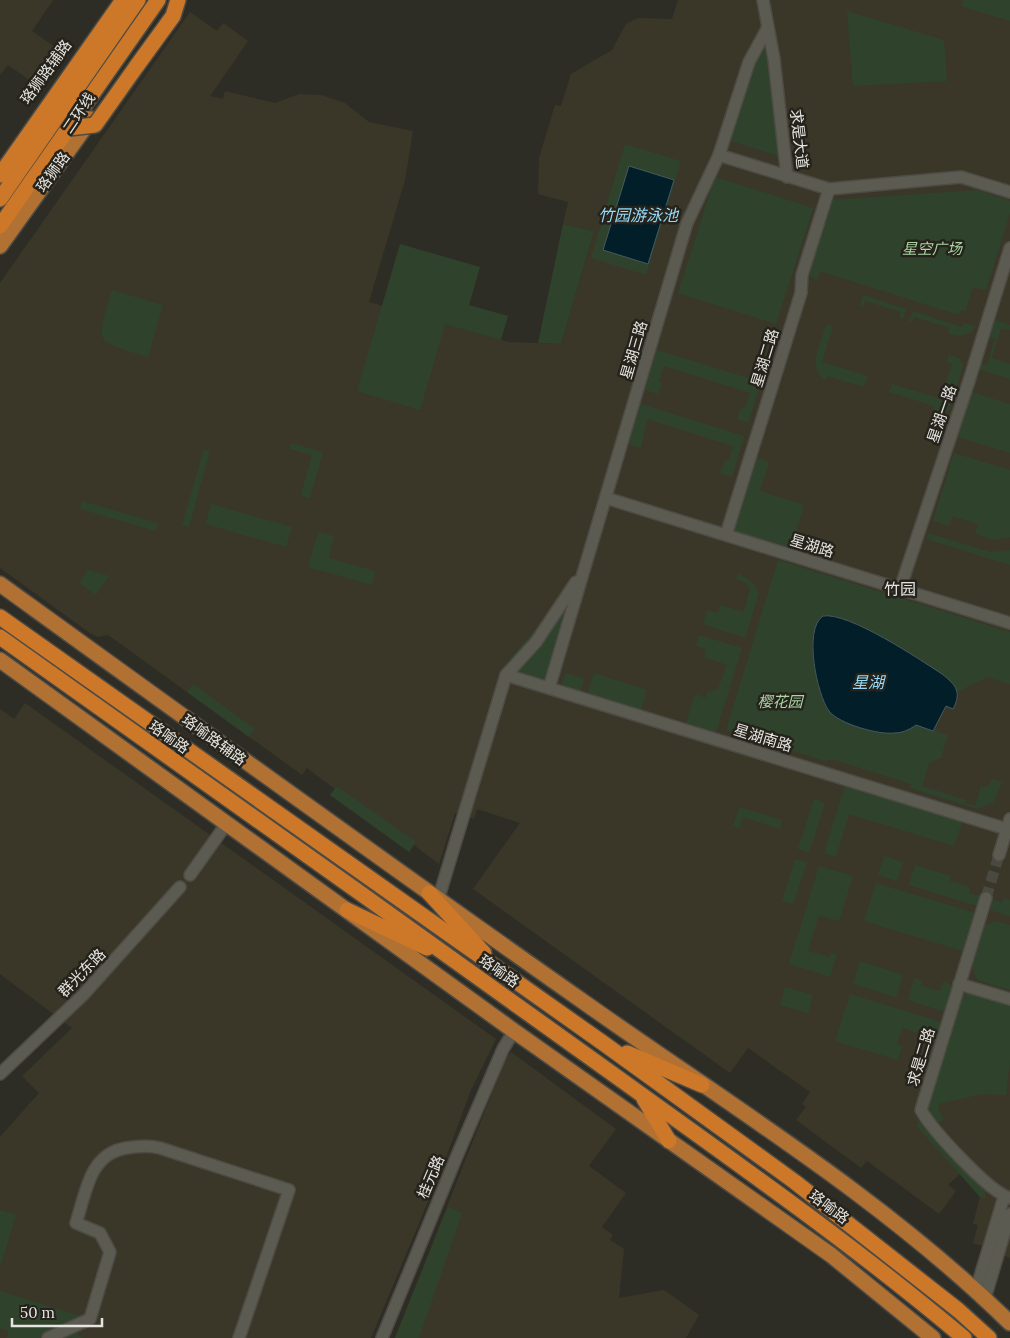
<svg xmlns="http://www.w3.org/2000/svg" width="1010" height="1338" font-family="Lora,'Noto Sans SC',serif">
	<rect width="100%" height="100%" fill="#2e2d25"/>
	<!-- built -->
	<g fill="#3a3729">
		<polygon points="0,0 53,0 32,31 59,50 35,84 8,65 0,75"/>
		<polygon points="678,0 1010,0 1010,1258 1003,1255 1002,1252 973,1243 978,1225 973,1224 980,1197 961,1173 948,1185 956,1191 939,1214 867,1161 861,1168 796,1120 806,1107 802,1104 810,1092 748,1048 730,1073 473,889 520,823 477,809 474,819 455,813 439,864 414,845 416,843 337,786 335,789 307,768 302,775 108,635 98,637 90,633 0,568 0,283 190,12 217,31 223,23 248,41 210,96 223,99 225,91 275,103 299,94 321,95 345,103 369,122 413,131 405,180 369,302 509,342 561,344 594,231 563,224 568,202 538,194 539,158 555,105 561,106 571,74 612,50 626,24 638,18 672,19"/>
		<polygon points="25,703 496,1039 471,1090 442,1168 371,1338 0,1338 0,1137 39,1093 22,1076 72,1028 0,974 0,709 14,719"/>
		<polygon points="511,1052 616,1129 589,1166 626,1193 602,1227 613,1235 610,1240 624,1249 619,1298 664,1290 699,1315 686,1338 395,1338 505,1060"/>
	</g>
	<!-- green -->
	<g fill="#2f432c">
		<polygon points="963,0 1010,0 1010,21 961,6"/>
		<polygon points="847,11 944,40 947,81 853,86"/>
		<polygon points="767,37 782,157 728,140 753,63"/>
		<polygon points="625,144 681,161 646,275 591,258"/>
		<polygon points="715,177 813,208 776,324 678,293"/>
		<polygon points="977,190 1008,200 1010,201 1010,213 986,290 973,287 965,311 961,310 959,315 820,271 817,281 810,275 810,270 831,200"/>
		<polygon points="563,224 594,231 561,344 538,343"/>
		<polygon points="400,244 480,267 469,305 508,316 501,340 445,324 420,410 357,391"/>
		<path d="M112 290 163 305 148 357C93 340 96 345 112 290Z"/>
		<polygon points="863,295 906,309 903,319 899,318 901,312 865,301 863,306 860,305"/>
		<polygon points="913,311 961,327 965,323 975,326 970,333 960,336 948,334 949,328 914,317 912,322 909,321"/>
		<polygon points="994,320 1010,325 1010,330 1001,328 992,358 1010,364 1010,379 978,369 980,363 987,365 995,339 988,337"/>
		<path d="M827 324 833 326 822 362 868 376 864 387 827 376 825 380C806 368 821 341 827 324Z"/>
		<polygon points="657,350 761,382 748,423 737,419 741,407 745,408 750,393 664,366 659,381 662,382 658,394 645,390"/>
		<polygon points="949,354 959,358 963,366 950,409 946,412 933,412 934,406 889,392 892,384 941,399 952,364 947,362"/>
		<polygon points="972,392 1010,404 1010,453 958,437"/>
		<polygon points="641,404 744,436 732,477 720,473 725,460 729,461 733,446 647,419 641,448 628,444"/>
		<polygon points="291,443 323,452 310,498 301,495 312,455 290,449"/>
		<polygon points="204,449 210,451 189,527 182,525"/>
		<polygon points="954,453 1010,470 1010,537 994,540 975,534 978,524 952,516 949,526 933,521"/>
		<polygon points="754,457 769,462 760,491 804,505 791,549 731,530"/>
		<polygon points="82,501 158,523 156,531 80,509"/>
		<polygon points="211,504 292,527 286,547 206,524"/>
		<polygon points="318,532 334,536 329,558 375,571 372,585 308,567"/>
		<polygon points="928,533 990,552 1010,550 1010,565 926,539"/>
		<path d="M778 560 1010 632V684L987 677 957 692C945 667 853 618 826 616 822 621 815 629 813 635 809 654 820 697 830 713 857 725 888 745 916 725L948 735 941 758 929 763 922 786 966 800 965 803 975 806 981 786 988 787 991 779 1002 782 994 802 978 809 910 788 911 784 832 759 825 761 726 730Z"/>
		<polygon points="88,570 109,576 96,595 79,583"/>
		<polygon points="738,573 753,583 759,593 745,638 703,624 707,610 718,613 720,605 744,612 750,589 746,583 736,579"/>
		<polygon points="559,602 569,605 545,681 506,669 509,660"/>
		<polygon points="699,635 742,648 715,735 685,726 695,694 706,698 707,692 718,689 727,665 704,657 706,649 696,646"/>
		<polygon points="566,673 584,679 580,693 561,687"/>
		<polygon points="594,673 647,690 640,712 587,695"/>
		<polygon points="193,684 255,729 249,737 187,692"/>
		<polygon points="337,786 416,842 409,852 330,795"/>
		<polygon points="845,786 962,822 954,846 849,814 836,857 824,853"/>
		<polygon points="814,799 825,803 809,853 798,849"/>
		<polygon points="739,807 782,820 780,829 743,817 740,828 733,826"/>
		<polygon points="884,856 903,862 897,881 878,875"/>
		<polygon points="795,859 807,862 793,904 782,901"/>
		<polygon points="915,865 951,876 950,881 970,887 969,893 980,896 977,906 909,885"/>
		<polygon points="819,866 853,876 839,921 819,915 808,951 829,957 831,953 837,954 830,977 789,964"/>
		<polygon points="876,883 975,913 963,951 864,921"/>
		<polygon points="1004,898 1010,900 1010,916 990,910 993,900 1002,903"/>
		<polygon points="996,921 1010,925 1010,990 977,980 972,965 984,926"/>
		<polygon points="860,961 903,975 896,997 853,984"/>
		<polygon points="914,978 923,981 921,986 940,991 943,982 952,985 945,1012 908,1000"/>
		<polygon points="785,987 813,995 808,1013 780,1005"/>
		<polygon points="968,992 1010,1005 1010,1061 1006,1095 982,1094 939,1104 938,1110 943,1117 942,1121 937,1122 930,1115 929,1103 962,997"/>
		<polygon points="850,994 941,1022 935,1043 927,1041 928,1036 902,1028 897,1044 902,1046 898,1060 835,1041"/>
		<polygon points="921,1120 985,1190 985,1198 980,1197 916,1125"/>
		<polygon points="448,1207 462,1213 419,1338 395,1338"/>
		<polygon points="0,1210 16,1215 0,1267"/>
		<polygon points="0,1291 83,1317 77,1336 84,1338 7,1338 9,1331 0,1328"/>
	</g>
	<!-- water -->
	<g fill="#021e29" stroke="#465960">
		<polygon points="629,166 674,180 648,264 603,250"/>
		<path d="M823 616C849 612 919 659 942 674 956 685 962 692 953 709L946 706 933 731 916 725C909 730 902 733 894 733 879 735 839 724 829 711 817 695 803 629 823 616Z"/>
	</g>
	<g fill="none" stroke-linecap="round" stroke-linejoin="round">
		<!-- minor-tunnel -->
		<polyline stroke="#494841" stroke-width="11" stroke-dasharray="11 5.5" stroke-linecap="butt" points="986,898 999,855"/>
		<!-- minor casing -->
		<g stroke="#4d4b44" stroke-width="14">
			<g id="minor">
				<polyline points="763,0 774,59 787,177"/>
				<polyline points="719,155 829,189 961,177 1010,192"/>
				<polyline points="606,498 1010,623"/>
				<polyline points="726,535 801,293 802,275 829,189"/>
				<polyline points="900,589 969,381 1010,248"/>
				<polyline points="506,675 1010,830"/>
				<polyline points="549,688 687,223 719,155 749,62 768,27"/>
				<polyline points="999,855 1010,819"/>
				<polyline points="190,875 227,823"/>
				<path d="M986 898 921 1110C932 1130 989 1192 1010 1198"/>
				<polyline points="438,900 506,675 536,642 576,582"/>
				<polyline points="959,984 1010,999"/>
				<polyline points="0,1074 83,995 180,887"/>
				<polyline points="976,1290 1004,1197"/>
				<polyline points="985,1298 1010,1214"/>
				<path d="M48 1338 90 1319 110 1252 100 1233 76 1223C86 1193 89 1154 126 1148 138 1146 148 1145 160 1148L289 1190 239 1338"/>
				<polyline points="382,1338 456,1158 503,1049 514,1031"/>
			</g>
		</g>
		<!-- primary casing -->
		<g stroke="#4d4b44" stroke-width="18">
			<g id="primary">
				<polyline points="0,246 91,119"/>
				<path d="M0 584C195 725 391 867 588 1005 731 1106 885 1200 1010 1323"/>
				<polyline points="0,660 514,1031 831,1255 933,1338"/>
			</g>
		</g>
		<!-- trunk casing -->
		<g stroke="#4d4b44" stroke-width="18">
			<g id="trunk">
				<polyline points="136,67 173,16 178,0"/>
				<polyline points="0,175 123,0"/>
				<polyline points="0,199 138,0"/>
				<polyline points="0,226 158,0"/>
				<polyline points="0,617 603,1043 795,1182 958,1310 989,1338"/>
				<path d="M0 637C208 786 417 932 624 1082 739 1165 855 1246 964 1338"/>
				<polyline points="429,893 484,953"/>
				<polyline points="347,910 427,948"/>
				<polyline points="627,1053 702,1085"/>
				<polyline points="644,1099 669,1141"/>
			</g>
		</g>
		<!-- minor -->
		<use href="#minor" stroke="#5c5b52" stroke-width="11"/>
		<!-- primary -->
		<use href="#primary" stroke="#b17133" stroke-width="15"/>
		<!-- trunk -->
		<use href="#trunk" stroke="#cd7829" stroke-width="15"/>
		<!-- trunk-bridge casing -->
		<g stroke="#4d4b44" stroke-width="18" stroke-linecap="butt">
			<polyline id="trunk-bridge" points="69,128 95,125 136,67"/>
		</g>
		<!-- trunk-bridge -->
		<use href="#trunk-bridge" stroke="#cd7829" stroke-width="15"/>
	</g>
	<g text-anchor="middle" stroke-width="5" stroke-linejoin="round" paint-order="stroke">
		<!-- street labels -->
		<g font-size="15" fill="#e5e4df" stroke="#25231b">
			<text transform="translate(46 72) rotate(-54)" y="5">珞狮路辅路</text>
			<text transform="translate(79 113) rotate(-56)" y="5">二环线</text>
			<text transform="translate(799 139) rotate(83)" y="5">求是大道</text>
			<text transform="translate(53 172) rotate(-54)" y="5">珞狮路</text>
			<text transform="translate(634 350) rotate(-74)" y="5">星湖三路</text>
			<text transform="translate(765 358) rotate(-73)" y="5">星湖二路</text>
			<text transform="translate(942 414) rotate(-71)" y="5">星湖一路</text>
			<text transform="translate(812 546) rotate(17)" y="5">星湖路</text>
			<text transform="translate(169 737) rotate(35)" y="5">珞喻路</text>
			<text transform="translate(763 738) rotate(17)" y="5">星湖南路</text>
			<text transform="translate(214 740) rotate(36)" y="5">珞喻路辅路</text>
			<text transform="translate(499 971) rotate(35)" y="5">珞喻路</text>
			<text transform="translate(82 973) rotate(-46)" y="5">群光东路</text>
			<text transform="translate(921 1057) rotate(-73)" y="5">求是二路</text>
			<text transform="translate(431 1177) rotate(-67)" y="5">桂元路</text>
			<text transform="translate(829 1207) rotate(37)" y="5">珞喻路</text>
		</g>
		<!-- park labels -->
		<g font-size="15" font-style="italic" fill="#abd5a4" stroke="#25231b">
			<text x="932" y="254">星空广场</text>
			<text x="780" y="707">樱花园</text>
		</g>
		<!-- water labels -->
		<g font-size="16" font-style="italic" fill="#97daf9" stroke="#25231b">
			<text x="638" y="221">竹园游泳池</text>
			<text x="868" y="688">星湖</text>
		</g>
		<!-- neighbourhood labels -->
		<g font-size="16" fill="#e5e4df" stroke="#25231b">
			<text x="900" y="595">竹园</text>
		</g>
	</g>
	<!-- scale -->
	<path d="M12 1318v8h90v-8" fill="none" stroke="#e5e4df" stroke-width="2.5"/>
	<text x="20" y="1318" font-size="15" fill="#e5e4df" stroke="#25231b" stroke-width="4" paint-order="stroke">50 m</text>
</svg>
